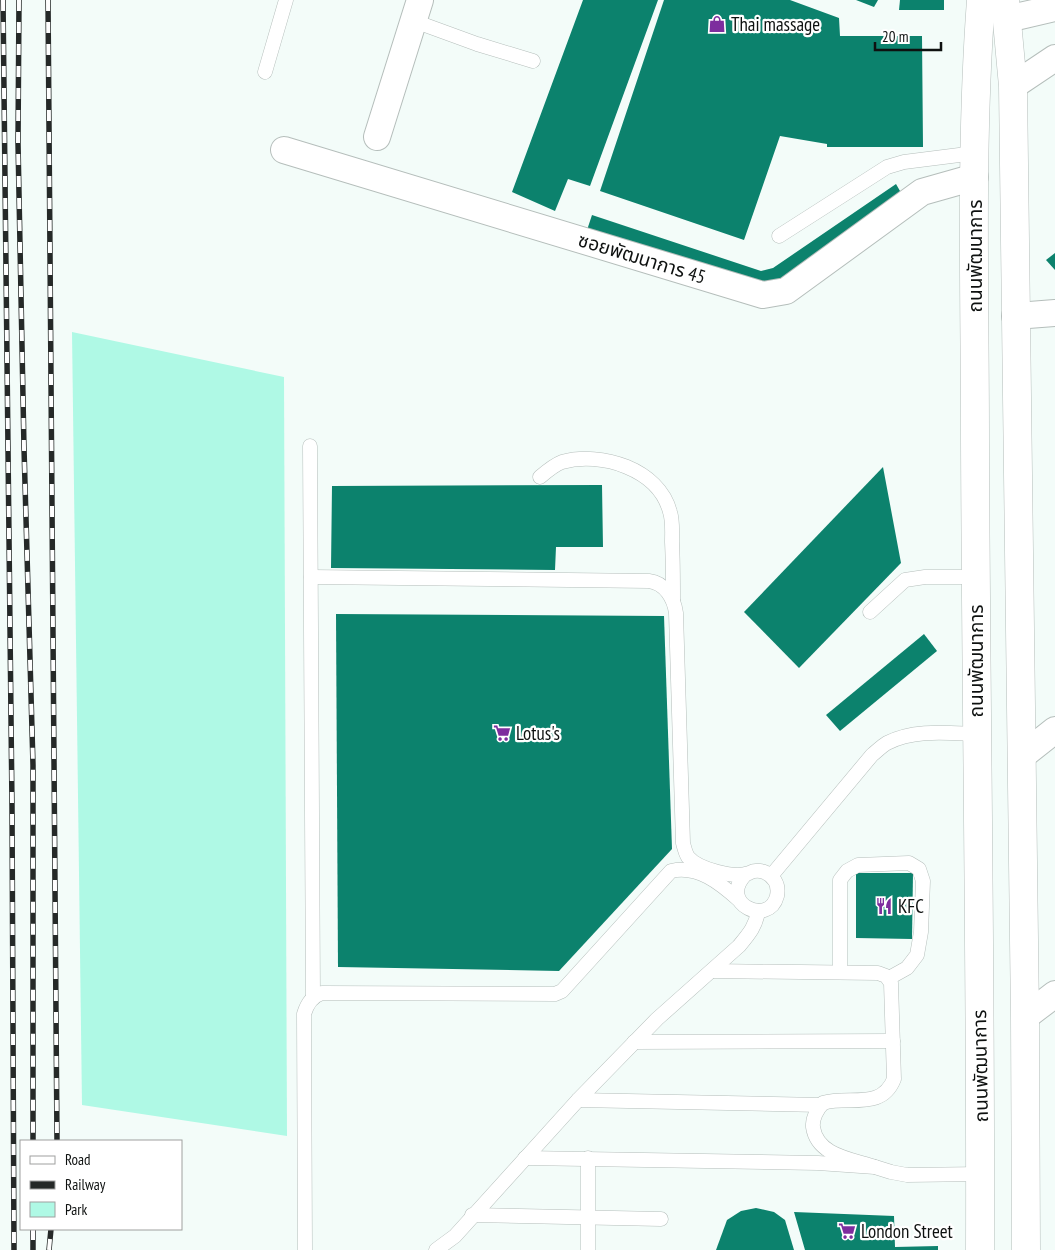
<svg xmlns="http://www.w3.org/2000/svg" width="1055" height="1250" font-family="'PT Sans Narrow','Noto Sans Thai',sans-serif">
	<rect width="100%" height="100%" fill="#f3fcf9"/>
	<!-- green -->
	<polygon fill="#aff9e5" points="72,332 284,377 287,1136 82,1105"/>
	<!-- building -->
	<g fill="#0c826d">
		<polygon points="583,0 658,0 590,186 568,179 555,211 512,192"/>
		<polygon points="664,0 790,0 839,18 840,36 922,36 923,147 827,147 827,144 780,136 744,240 600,191"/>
		<polygon points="856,0 878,0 874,7"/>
		<polygon points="900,0 944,0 944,10 899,10"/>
		<polygon points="896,184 904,198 769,287 586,233 592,215 761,271 773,268"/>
		<polygon points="1055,253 1055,270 1046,260"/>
		<polygon points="883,467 901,563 799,668 744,612"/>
		<polygon points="602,485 603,547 556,547 555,570 331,568 332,486"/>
		<polygon points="336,614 664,616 672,849 559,971 338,967"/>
		<polygon points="924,634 937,651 840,731 826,715"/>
		<polygon points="856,873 913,873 912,939 856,938"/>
		<polygon points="756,1208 774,1212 785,1220 794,1250 716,1250 727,1220 741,1211"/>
		<polygon points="794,1212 894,1216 895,1247 938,1246 938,1250 805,1250"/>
	</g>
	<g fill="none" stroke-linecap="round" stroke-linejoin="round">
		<!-- service casing -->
		<g stroke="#b5bebb" stroke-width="15">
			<g id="service">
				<polyline points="414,21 477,44 533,61"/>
				<polyline points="265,72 286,0"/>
				<polyline points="779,236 887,167 904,162 975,153"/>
				<polyline points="310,446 313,998"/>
				<path d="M540 477C547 471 554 465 562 462 601 451 659 469 670 512 673 521 672 532 672 542 673 561 673 581 673 600"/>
				<path d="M311 577 649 581C665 583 674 598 676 613L683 843C684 847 686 854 688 857 698 869 735 879 749 873 758 868 770 872 775 881 778 886 778 891 777 896 769 927 718 904 745 875"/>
				<polyline points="870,612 905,580 925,577 976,577"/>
				<path d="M771 876 872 755C877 751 882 746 887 743 914 729 947 733 976 734"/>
				<path d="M712 971 878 973 886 976 891 983 894 1079C881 1111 849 1095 823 1103 817 1109 812 1119 813 1127 817 1156 852 1159 875 1167"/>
				<polyline points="840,972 840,880 847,871 858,865 909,863 919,869 923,881 921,932 917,955 907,968 889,978"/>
				<polyline points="634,1042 893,1041"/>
				<polyline points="578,1100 821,1105"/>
				<polyline points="525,1158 818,1163 875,1167 891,1172 907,1175 981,1174"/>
				<polyline points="472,1215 661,1219"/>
				<path d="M305 1250 304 1014C307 1004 312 996 322 993L555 994 562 991 671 871C698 865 720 883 739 900"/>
				<path d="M436 1250 455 1236 578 1100 657 1019 739 946C749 934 756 926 758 911"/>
				<polyline points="588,1250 588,1158"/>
			</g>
		</g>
		<!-- minor casing -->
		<g stroke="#b5bebb" stroke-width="28">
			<g id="minor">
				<polyline points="1020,16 1055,8"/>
				<polyline points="1013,86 1055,58"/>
				<polyline points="377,137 420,0"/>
				<polyline points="284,150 763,295 786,291 922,192 975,177"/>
				<polyline points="1015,316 1055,313"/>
				<polyline points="1022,756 1055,730"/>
				<polyline points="1025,1017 1055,994"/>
			</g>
		</g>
		<!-- secondary casing -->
		<g stroke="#b5bebb" stroke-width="29">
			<g id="secondary">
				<polyline points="1005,0 1013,86 1025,1017 1026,1250"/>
				<path d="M980 1250C981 980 976 710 975 440 975 293 970 146 981 0"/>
			</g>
		</g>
		<!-- service -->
		<use href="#service" stroke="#fff" stroke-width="14"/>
		<!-- minor -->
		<use href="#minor" stroke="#fff" stroke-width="26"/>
		<!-- secondary -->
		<use href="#secondary" stroke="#fff" stroke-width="28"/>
		<!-- rail casing -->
		<g stroke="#252928" stroke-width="5.5">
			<g id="rail">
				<polyline points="3,0 12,806 14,1250"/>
				<polyline points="19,0 18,143 24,448 33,765 33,1141"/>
				<polyline points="48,0 57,1141"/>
				<polyline points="33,1229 33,1250"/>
				<polyline points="49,1250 51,1229"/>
			</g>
		</g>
		<!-- rail -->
		<use href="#rail" stroke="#fff" stroke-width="4" stroke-dasharray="11" stroke-linecap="butt"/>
	</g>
	<!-- icons -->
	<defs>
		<g id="shop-bare" transform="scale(1.35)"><path d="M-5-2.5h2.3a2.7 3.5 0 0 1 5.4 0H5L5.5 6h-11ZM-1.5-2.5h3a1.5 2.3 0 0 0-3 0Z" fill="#7d2d9e" stroke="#fff" stroke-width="2.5" paint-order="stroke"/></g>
		<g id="supermarket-bare" transform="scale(1.35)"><path d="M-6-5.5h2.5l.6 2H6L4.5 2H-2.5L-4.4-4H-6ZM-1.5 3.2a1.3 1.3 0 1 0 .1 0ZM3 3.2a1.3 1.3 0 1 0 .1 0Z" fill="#7d2d9e" stroke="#fff" stroke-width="2.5" paint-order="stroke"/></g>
		<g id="restaurant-bare" transform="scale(1.35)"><path d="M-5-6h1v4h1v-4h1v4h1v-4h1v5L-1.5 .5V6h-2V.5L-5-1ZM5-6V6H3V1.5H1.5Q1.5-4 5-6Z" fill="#7d2d9e" stroke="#fff" stroke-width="2.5" paint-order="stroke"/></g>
	</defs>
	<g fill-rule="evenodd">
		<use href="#shop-bare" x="717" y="24"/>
		<use href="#supermarket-bare" x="502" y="733"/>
		<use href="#restaurant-bare" x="884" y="906"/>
		<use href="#supermarket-bare" x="847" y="1231"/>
	</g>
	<g text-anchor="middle" stroke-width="4.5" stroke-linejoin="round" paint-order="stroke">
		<!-- poi labels -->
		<g font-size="19" fill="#0e1110" stroke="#fff" text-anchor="start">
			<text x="731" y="31">Thai massage</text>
			<text x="516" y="740">Lotus's</text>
			<text x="898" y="913">KFC</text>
			<text x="861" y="1238">London Street</text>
		</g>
		<!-- street labels -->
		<g font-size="19" fill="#0e1110" stroke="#fff">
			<text transform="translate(975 256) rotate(-90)" y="7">ถนนพัฒนาการ</text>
			<text transform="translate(642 258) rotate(17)" y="7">ซอยพัฒนาการ 45</text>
			<text transform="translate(976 661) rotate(-90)" y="7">ถนนพัฒนาการ</text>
			<text transform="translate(980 1066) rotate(-91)" y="7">ถนนพัฒนาการ</text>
		</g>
	</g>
	<!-- legend -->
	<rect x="20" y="1140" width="162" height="90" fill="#ffffff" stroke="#9fa09f"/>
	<rect x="30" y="1156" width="25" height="8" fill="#ffffff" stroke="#9fa09f"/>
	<text x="65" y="1165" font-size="15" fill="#0e1110">Road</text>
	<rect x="30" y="1181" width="25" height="8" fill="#252928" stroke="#9fa09f"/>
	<text x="65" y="1190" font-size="15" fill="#0e1110">Railway</text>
	<rect x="30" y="1202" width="25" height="15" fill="#aff9e5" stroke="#9fa09f"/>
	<text x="65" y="1215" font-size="15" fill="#0e1110">Park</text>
	<!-- scale -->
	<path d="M875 42v8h66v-8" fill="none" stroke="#0e1110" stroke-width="2.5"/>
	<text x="882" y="42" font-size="15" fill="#0e1110" stroke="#ffffff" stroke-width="4" paint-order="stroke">20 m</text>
</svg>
